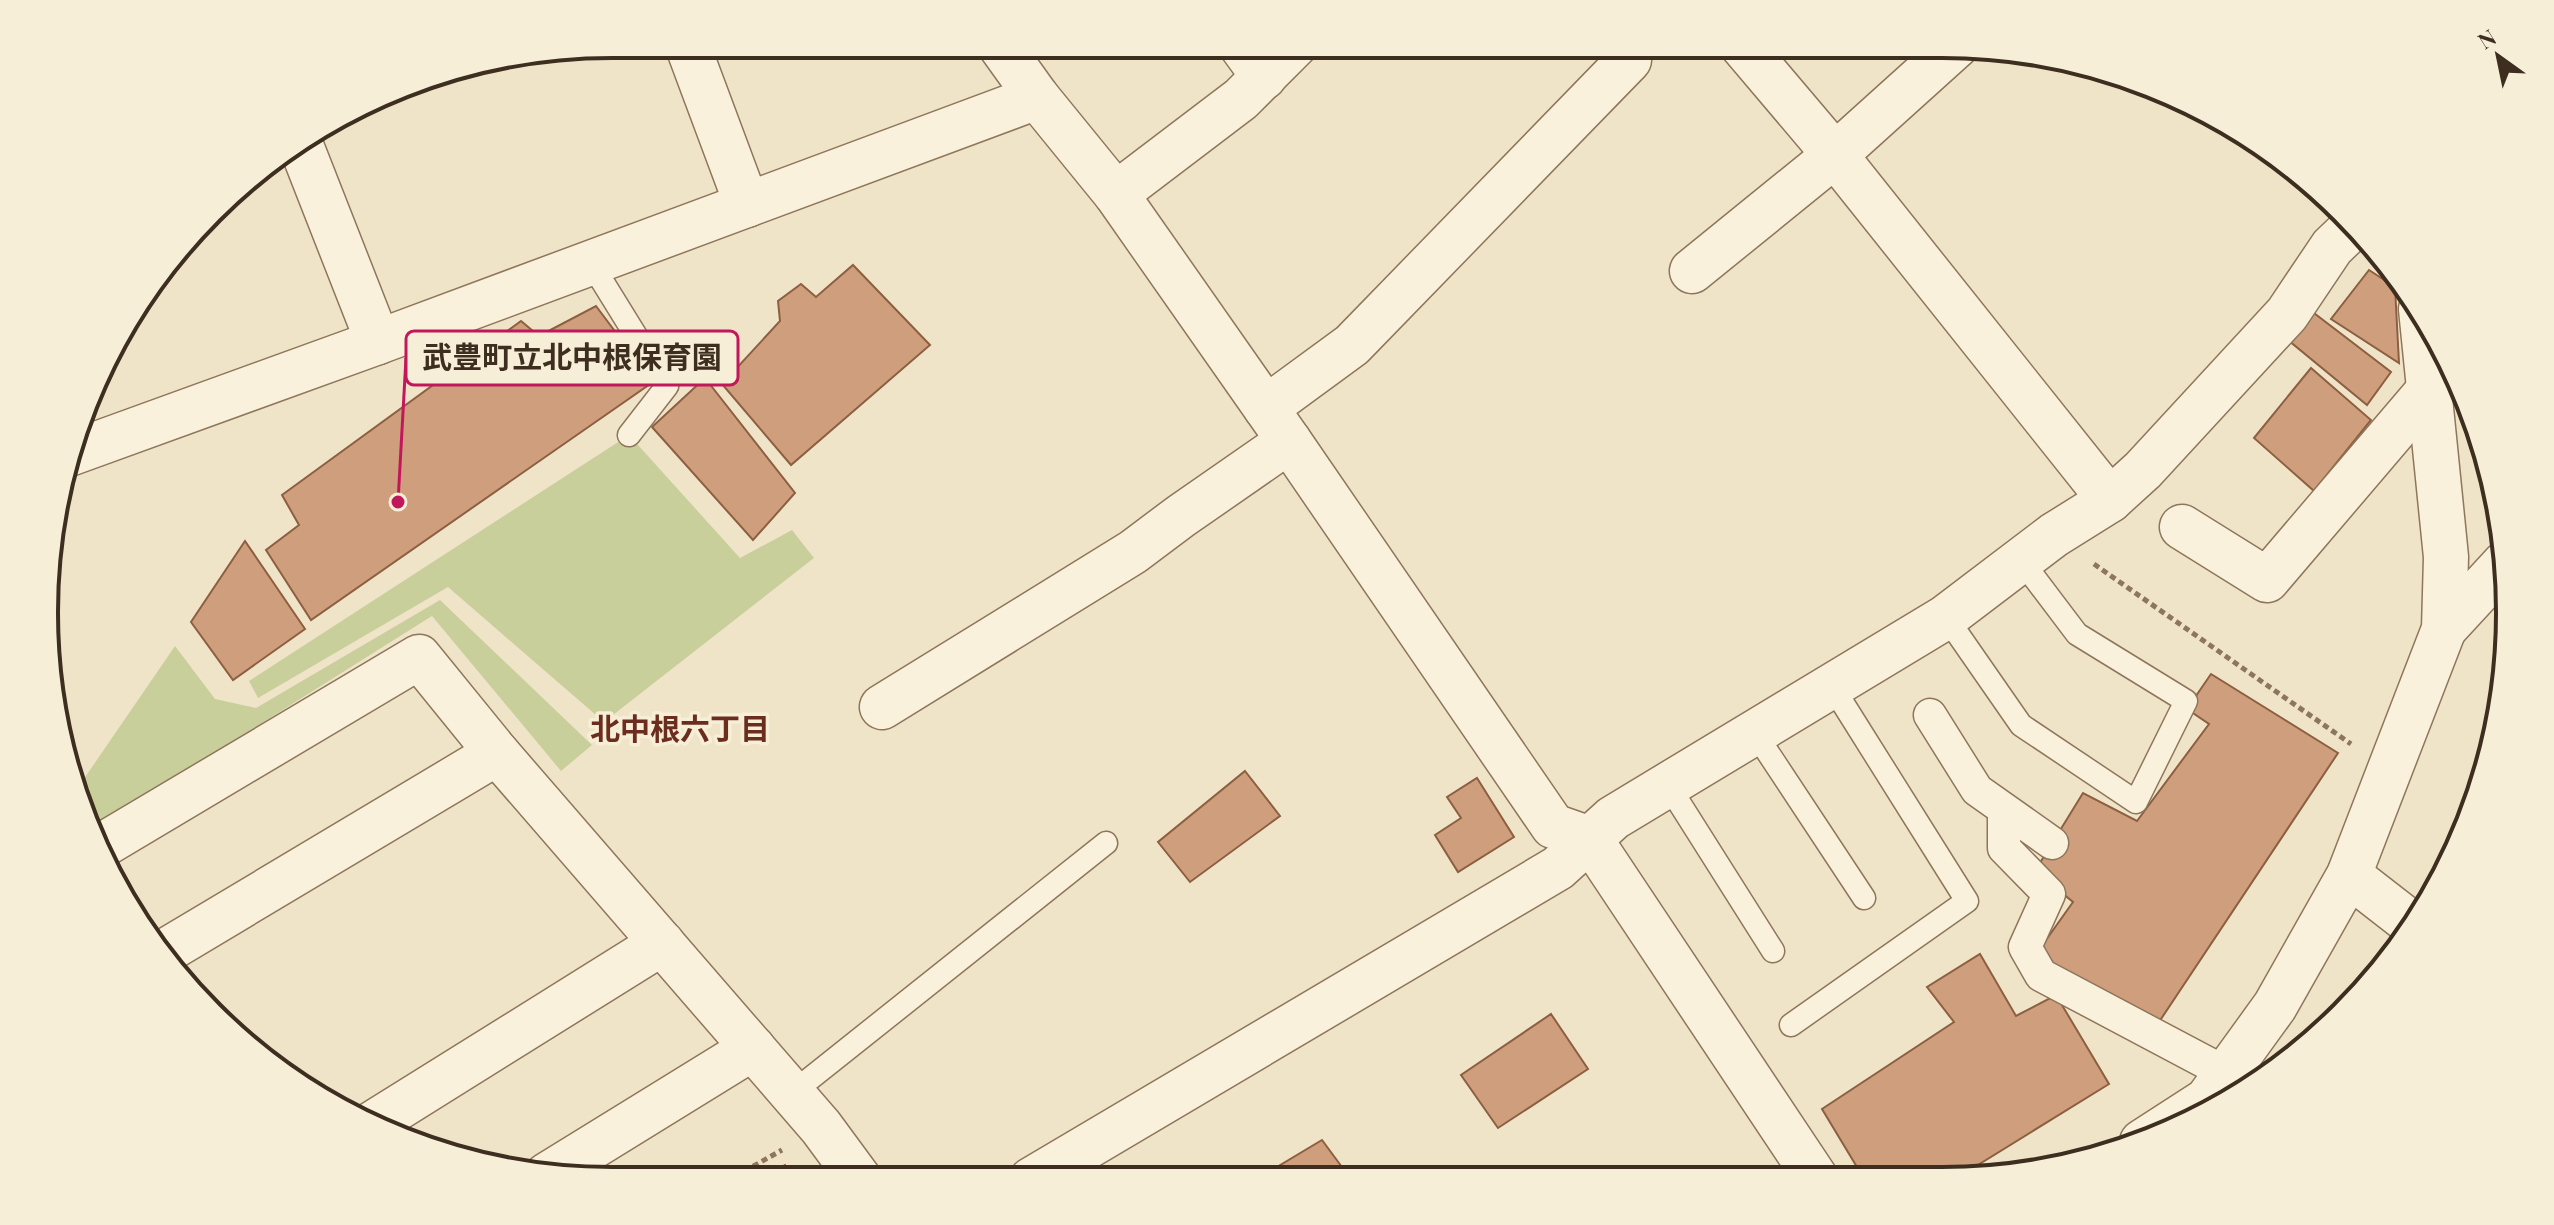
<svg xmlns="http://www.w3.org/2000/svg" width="2554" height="1225" font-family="'Playfair Display','Noto Sans JP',serif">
	<rect width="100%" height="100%" fill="#f0e4c8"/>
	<!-- green -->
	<g fill="#c9cf9b">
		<polygon points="629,435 740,558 792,530 814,558 604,722 448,587 258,698 249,681"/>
		<polygon points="440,600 592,745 561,771 432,616 92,830 79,786 175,646 215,699 256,708"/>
	</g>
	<!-- building -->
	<g fill="#cf9f7d" stroke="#8d5f41" stroke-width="2">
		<polygon points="853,265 930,345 791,465 722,384 780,321 778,301 801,284 816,297"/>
		<polygon points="2369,270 2395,287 2399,363 2331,319"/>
		<polygon points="596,306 653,382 311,620 266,550 299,525 282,495 521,321 539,336"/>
		<polygon points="2310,310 2391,372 2367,405 2288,340"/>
		<polygon points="2311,368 2371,420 2314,491 2254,438"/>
		<polygon points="705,378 795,493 753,540 652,427"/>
		<polygon points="245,541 305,629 233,680 191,622"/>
		<polygon points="2211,674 2338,753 2159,1022 2034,957 2073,902 2035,871 2083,793 2137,821 2209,724 2187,709"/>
		<polygon points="1245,771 1280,816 1190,882 1158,842"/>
		<polygon points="1477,778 1514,837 1458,872 1435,835 1461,818 1447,797"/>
		<polygon points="1980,954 2016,1016 2056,995 2109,1084 1960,1176 1863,1177 1822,1109 1954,1022 1927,987"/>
		<polygon points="1551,1014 1588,1069 1498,1128 1461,1075"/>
		<polygon points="1322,1140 1350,1178 1257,1179"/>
		<polygon points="785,1165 797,1180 758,1180"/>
	</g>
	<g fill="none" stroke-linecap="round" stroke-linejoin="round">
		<!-- service casing -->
		<g stroke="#8d765c" stroke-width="25">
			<g id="service">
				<polyline points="591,263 667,386 629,435"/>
				<polyline points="1946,617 2021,725 2136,802 2186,701 2077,634 2021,560"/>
				<polyline points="1755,733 1864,898"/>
				<polyline points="1668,785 1773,951"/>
				<polyline points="1791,1025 1967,901 1832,686"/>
				<polyline points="792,1093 1106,843"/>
			</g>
		</g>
		<!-- pedestrian casing -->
		<g stroke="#8d765c" stroke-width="35">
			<g id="pedestrian">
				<polyline points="1930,715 1977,790 2052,843"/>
				<polyline points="2004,810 2004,848 2049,894 2025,947 2041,975 2226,1073"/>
			</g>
		</g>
		<!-- minor casing -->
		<g stroke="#8d765c" stroke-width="47">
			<g id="minor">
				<polyline points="687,44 747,205"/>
				<polyline points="1240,44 1264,77"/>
				<polyline points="1741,44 1835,155 2110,500"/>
				<polyline points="300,143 378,342"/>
				<polyline points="1116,194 1241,99 1296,44"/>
				<polyline points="1692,271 1835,155 1957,45"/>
				<polyline points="1266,408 1352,345 1629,60 1615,44"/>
				<polyline points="69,454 378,342 1037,97"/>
				<polyline points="2182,527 2267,580 2428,391"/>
				<polyline points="2444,629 2505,563"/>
				<polyline points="882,707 1133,552 1181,516 1289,441"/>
				<polyline points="1590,839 1815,1177"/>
				<polyline points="98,848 419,657 497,753 821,1127 860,1180"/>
				<polyline points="2349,875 2412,924"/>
				<polyline points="159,955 497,753"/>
				<polyline points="372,1124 662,943"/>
				<polyline points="2142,1142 2207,1100 2275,1006 2349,875 2444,629 2446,557 2421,309"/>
				<polyline points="547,1175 753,1048"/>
			</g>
		</g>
		<!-- tertiary casing -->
		<g stroke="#8d765c" stroke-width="47">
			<g id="tertiary">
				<polyline points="999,44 1037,97 1116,194 1289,441 1553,826 1590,839"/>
				<polyline points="1031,1180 1558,868 1613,818 1946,617 2054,535 2110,500 2143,470 2287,314 2332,247 2355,225"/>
			</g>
		</g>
		<!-- path -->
		<g stroke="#8d765c" stroke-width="5" stroke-dasharray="6 4" stroke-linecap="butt">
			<polyline points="2094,564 2351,744"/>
			<polyline points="727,1181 782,1150"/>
		</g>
		<!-- service -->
		<use href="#service" stroke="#faf1dc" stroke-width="22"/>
		<!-- pedestrian -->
		<use href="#pedestrian" stroke="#faf1dc" stroke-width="32"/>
		<!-- minor -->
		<use href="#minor" stroke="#faf1dc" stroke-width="44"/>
		<!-- tertiary -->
		<use href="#tertiary" stroke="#faf1dc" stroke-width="44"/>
	</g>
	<g text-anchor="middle" stroke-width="7" stroke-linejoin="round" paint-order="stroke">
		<!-- neighbourhood labels -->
		<g font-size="30" font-weight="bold" fill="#6b2e1e" stroke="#f7eed8">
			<text x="680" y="740">北中根六丁目</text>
		</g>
	</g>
	<!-- crop -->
	<path d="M0 0H2554V1225H0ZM612 58H1942A554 554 0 0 1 2496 612V613A554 554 0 0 1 1942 1167H612A554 554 0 0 1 58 613V612A554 554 0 0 1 612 58Z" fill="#f7eed8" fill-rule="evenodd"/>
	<path fill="none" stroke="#3d2e20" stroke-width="4" d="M612 58H1942A554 554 0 0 1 2496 612V613A554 554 0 0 1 1942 1167H612A554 554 0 0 1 58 613V612A554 554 0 0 1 612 58Z"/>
	<!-- callouts -->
	<path fill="none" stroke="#c2185b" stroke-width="3" d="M398 502L406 358"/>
	<circle fill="#c2185b" stroke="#f7eed8" stroke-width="3" cx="398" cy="502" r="8"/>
	<rect fill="#f7eed8" stroke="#c2185b" stroke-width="3" x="406" y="331" width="332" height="54" rx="8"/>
	<g font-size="30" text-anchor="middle" font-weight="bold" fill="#3d2e20">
		<text x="572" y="368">武豊町立北中根保育園</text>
	</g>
	<!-- north arrow -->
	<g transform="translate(2498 56) rotate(327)" stroke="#f7eed8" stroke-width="6" paint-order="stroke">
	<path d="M0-6L14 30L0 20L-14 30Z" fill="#3d2e20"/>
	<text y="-12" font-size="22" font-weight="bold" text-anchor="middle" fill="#3d2e20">N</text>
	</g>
</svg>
